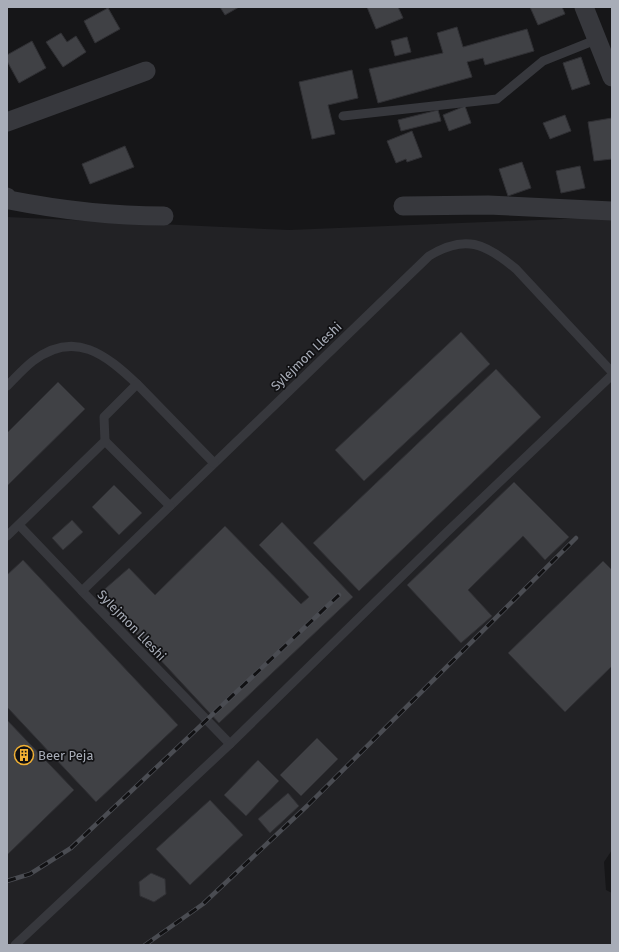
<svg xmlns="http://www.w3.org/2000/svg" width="619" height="952" font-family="'Fira Sans',sans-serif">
	<rect width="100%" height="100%" fill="#161618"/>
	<!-- built -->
	<polygon fill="#222225" points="7,217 289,230 612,217 612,850 604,862 606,890 612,893 612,945 7,945"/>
	<!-- building -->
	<g fill="#404145" stroke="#303034">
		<polygon points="220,7 239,7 225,15"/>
		<polygon points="367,7 398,7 403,18 376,29"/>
		<polygon points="530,7 562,7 565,14 538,25"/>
		<polygon points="108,8 120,29 95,43 84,21"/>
		<polygon points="457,27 463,47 527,29 534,51 485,65 483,58 467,62 472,77 378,103 369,69 443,53 437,33"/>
		<polygon points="61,33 67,42 76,36 86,52 63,67 46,42"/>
		<polygon points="407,37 411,52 395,56 391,41"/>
		<polygon points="32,41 46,68 19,83 7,61 7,55"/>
		<polygon points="581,57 590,84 572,90 563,63"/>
		<polygon points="352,70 358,98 328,105 335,134 312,139 299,82"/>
		<polygon points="465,106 471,123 449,131 443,115"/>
		<polygon points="438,110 441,121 401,131 398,120"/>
		<polygon points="565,115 571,131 550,139 543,123"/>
		<polygon points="612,118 612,159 594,161 588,122"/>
		<polygon points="412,131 422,157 407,162 406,159 396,163 387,141"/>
		<polygon points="125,146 134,167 90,184 82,164"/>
		<polygon points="522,162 531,188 508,196 499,169"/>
		<polygon points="580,166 585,188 561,193 556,171"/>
		<polygon points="461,332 490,364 364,481 335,450"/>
		<polygon points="496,369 541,417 359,591 313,543"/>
		<polygon points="58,382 85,409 7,486 7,433"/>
		<polygon points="514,482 569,537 545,560 523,536 468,590 492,616 461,643 407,585"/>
		<polygon points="114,485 142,513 119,535 92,507"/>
		<polygon points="72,520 83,532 63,550 52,538"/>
		<polygon points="282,522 353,597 219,723 99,594 129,568 155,595 225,526 301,604 309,597 259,545"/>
		<polygon points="23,560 178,725 96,802 7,707 7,575"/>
		<polygon points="603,561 612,570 612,666 565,712 508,653"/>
		<polygon points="7,720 74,790 7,855"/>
		<polygon points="317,738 338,759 301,796 280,775"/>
		<polygon points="258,760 279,781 246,816 224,795"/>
		<polygon points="288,793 299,806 270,833 258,819"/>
		<polygon points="210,800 243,835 190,885 156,849"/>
		<polygon points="151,873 165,879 166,894 154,902 140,896 139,882"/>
	</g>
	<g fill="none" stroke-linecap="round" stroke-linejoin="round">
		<!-- lane -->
		<g stroke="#37383d" stroke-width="9">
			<polyline points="343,116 497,99 543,61 598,39"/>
			<path d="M612 372 516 269C485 243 465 234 429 256L82 591 230 744 447 532 612 375"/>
			<path d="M7 386C15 378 24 368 33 361 75 329 106 355 137 384"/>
			<polyline points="105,441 170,506"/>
			<polyline points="19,525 82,591"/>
			<polyline points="7,536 105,441 104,417 137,384 214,463"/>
			<polyline points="15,945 230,744"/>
		</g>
		<!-- street -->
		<g stroke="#37383d" stroke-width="19">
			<polyline points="584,7 612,77"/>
			<polyline points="7,122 146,71"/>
			<path d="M7 197 9 200C60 210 111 216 164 216"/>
			<polyline points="403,206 488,205 612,211"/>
		</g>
		<!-- rail casing -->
		<g stroke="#4a4c52" stroke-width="4.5">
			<g id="rail">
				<polyline points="7,881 30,874 71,848 339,595"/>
				<polyline points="145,945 203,904 307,806 576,538"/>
			</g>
		</g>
		<!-- rail -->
		<use href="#rail" stroke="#111113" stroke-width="3" stroke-dasharray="9" stroke-linecap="butt"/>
	</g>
	<!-- icons -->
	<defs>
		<g id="building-ring" transform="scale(1)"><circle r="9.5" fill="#111113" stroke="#f2b134" stroke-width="1.5"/><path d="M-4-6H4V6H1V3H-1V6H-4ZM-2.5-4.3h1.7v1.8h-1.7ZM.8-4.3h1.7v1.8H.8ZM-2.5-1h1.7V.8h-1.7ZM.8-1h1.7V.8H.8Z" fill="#f2b134"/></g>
	</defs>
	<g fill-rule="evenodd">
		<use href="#building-ring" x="24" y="755"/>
	</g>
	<g text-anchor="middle" stroke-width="3.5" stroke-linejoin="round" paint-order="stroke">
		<!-- street labels -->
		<g font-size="13" fill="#a8adb8" stroke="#111113">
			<text transform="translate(306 356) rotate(-44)" y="5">Sylejmon Lleshi</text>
			<text transform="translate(132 625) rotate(46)" y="5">Sylejmon Lleshi</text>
		</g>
		<!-- poi labels -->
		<g font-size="13" fill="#a8adb8" stroke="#111113" text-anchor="start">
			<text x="38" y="760">Beer Peja</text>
		</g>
	</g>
	<!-- border -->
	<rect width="619" height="952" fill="none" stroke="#a8adb8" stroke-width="16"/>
</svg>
